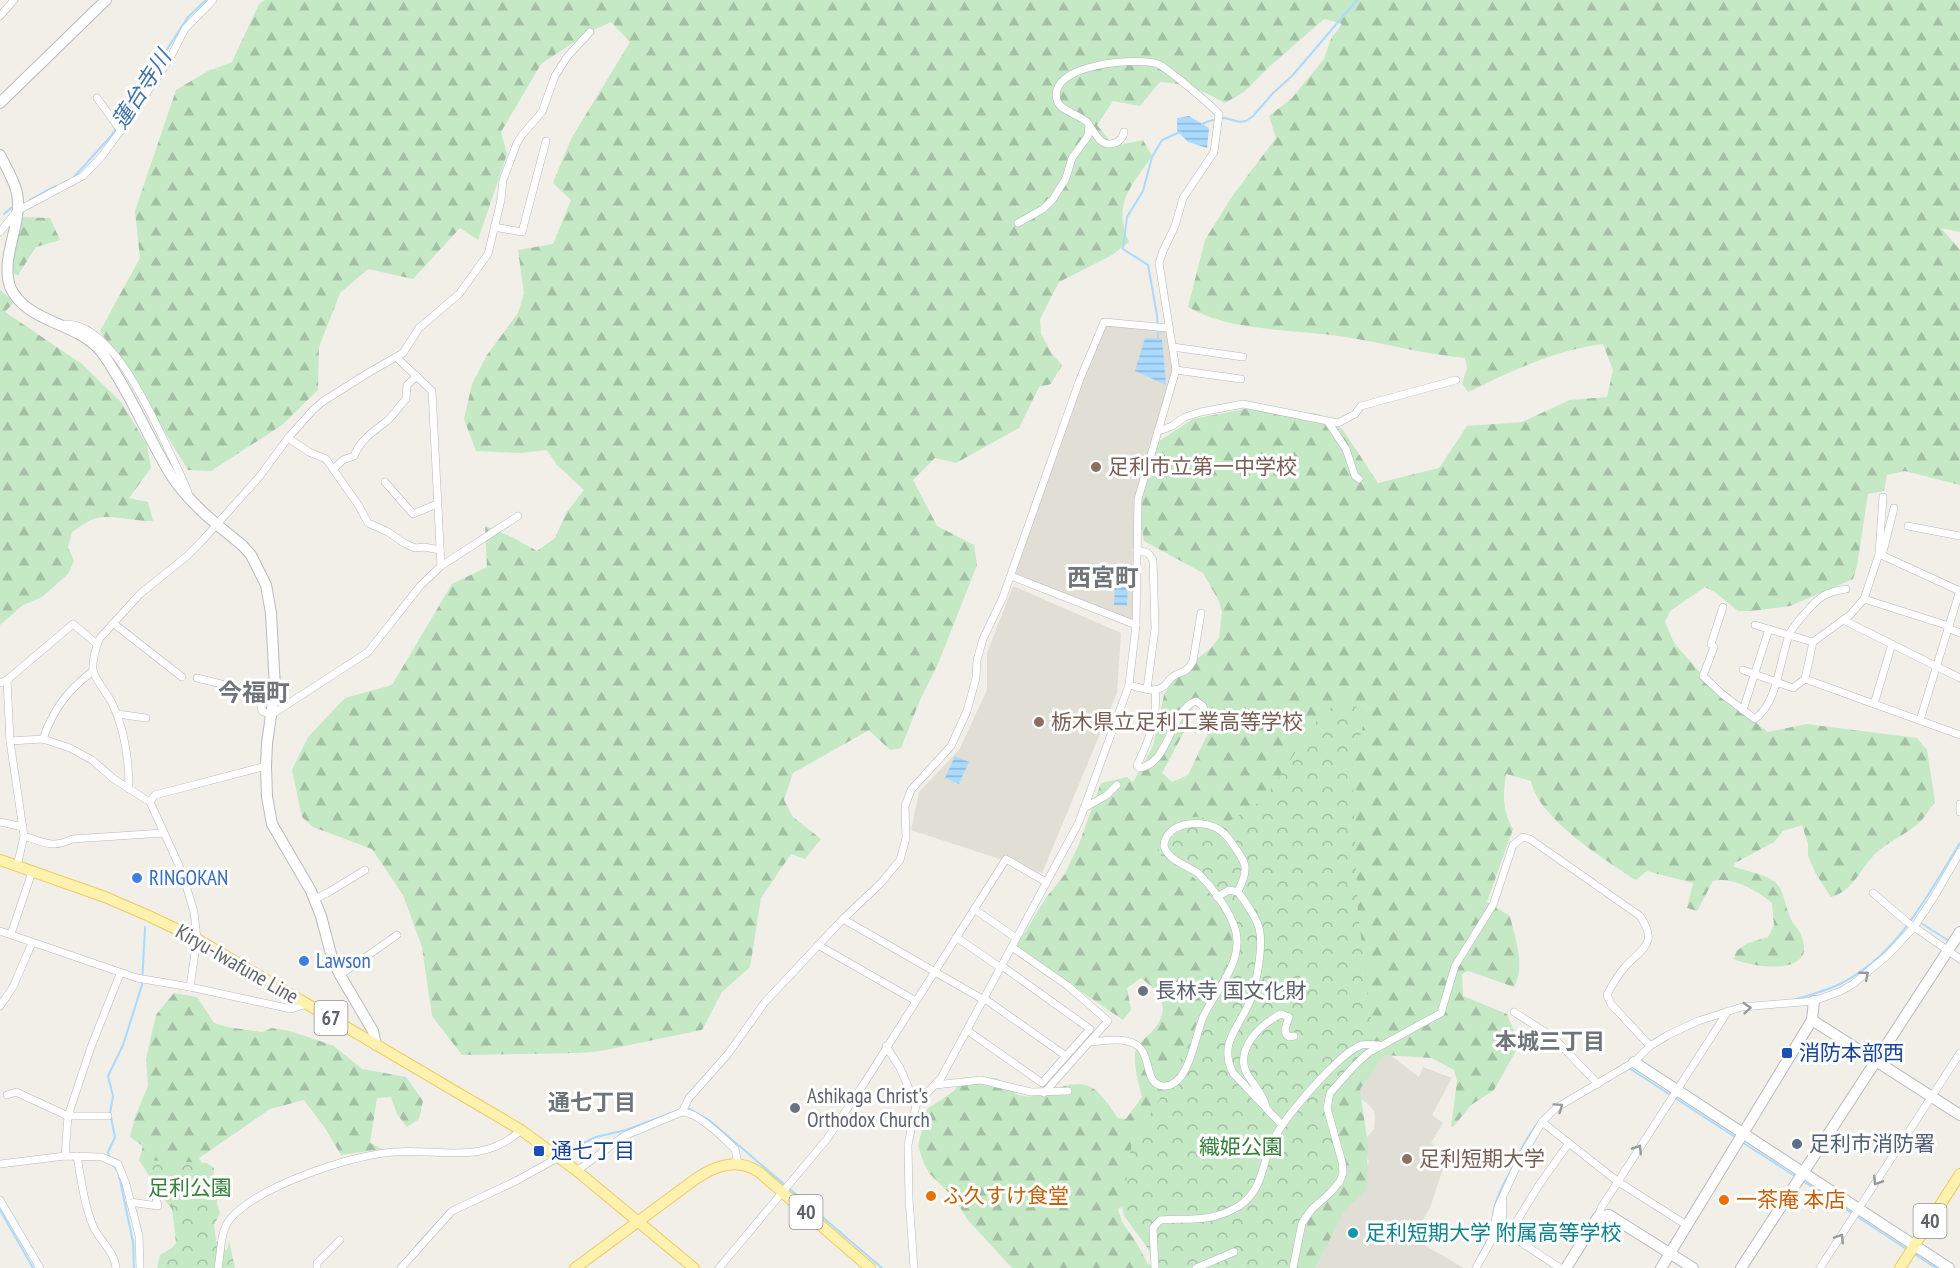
<svg xmlns="http://www.w3.org/2000/svg" width="1960" height="1268" font-family="'PT Sans Narrow','Noto Sans JP',sans-serif">
	<defs>
		<pattern id="forest-firs" width="22" height="20" patternUnits="userSpaceOnUse" patternTransform="scale(1.5)"><rect width="22" height="20" fill="#c5e8c5"/><path d="M5 1l3.5 6h-7zM16 11l3.5 6h-7z" fill="#a3c0a4"/></pattern>
		<pattern id="park-crowns" width="20" height="18" patternUnits="userSpaceOnUse" patternTransform="scale(1.5)"><rect width="20" height="18" fill="#c5e8c5"/><path d="M2 6a3 3 0 1 1 6 0M12 15a3 3 0 1 1 6 0" fill="none" stroke="#a3c0a4"/></pattern>
		<pattern id="water-rules" width="6" height="5" patternUnits="userSpaceOnUse" patternTransform="scale(1.5)"><rect width="6" height="5" fill="#aadaff"/><path d="M0 2.5h6" fill="none" stroke="#8eb4d2"/></pattern>
	</defs>
	<rect width="100%" height="100%" fill="#f1efe8"/>
	<!-- education -->
	<g fill="#e1ded6">
		<polygon points="1104,322 1168,328 1176,370 1159,431 1147,449 1138,485 1136,625 1011,576"/>
		<polygon points="1013,586 1121,633 1117,693 1042,873 911,830 919,792 959,750 987,690 987,653"/>
		<polygon points="1385,1051 1419,1077 1423,1067 1452,1078 1432,1115 1443,1123 1431,1143 1447,1156 1430,1208 1412,1238 1464,1268 1311,1268 1312,1256 1369,1162 1364,1151 1366,1138 1374,1129 1375,1117 1374,1111 1369,1105 1354,1093"/>
	</g>
	<!-- forest -->
	<g fill="url(#forest-firs)" fill-rule="evenodd">
		<path d="M265 0H1960V232L1941 228 1960 250V485L1905 471 1887 475 1884 491 1868 494 1857 566 1853 579 1790 606 1752 611H1738L1716 593 1705 587 1670 611 1665 622 1674 643 1718 693 1768 732 1806 724 1917 738 1927 750 1935 802C1929 810 1923 821 1914 827 1902 836 1887 843 1876 853 1859 869 1855 890 1831 897L1816 874 1808 856V844L1802 825 1783 831 1774 842 1735 863 1734 867C1744 870 1766 875 1774 881 1785 890 1785 908 1791 919 1793 925 1799 929 1801 935 1819 977 1754 968 1734 959L1736 951 1748 943 1768 937 1774 925 1772 903C1757 891 1733 876 1713 881L1697 911 1687 908 1693 883 1647 871 1636 880C1605 860 1538 818 1531 781L1506 774C1503 797 1502 809 1513 829L1487 902 1510 916C1515 939 1526 965 1514 987L1468 971 1462 974 1463 996 1507 1014 1514 1031 1517 1049 1494 1090 1471 1105 1454 1126 1451 1127 1457 1081 1454 1070 1432 1058 1384 1055 1360 1089 1368 1146 1366 1190 1344 1211 1315 1268H1291L1316 1198 1128 1204 1118 1209 1122 1222 1136 1242 1148 1264 1160 1268H1012L967 1219 955 1199 930 1174 924 1164 918 1146 927 1109 954 1091 961 1081 997 1078C1003 1083 1011 1092 1019 1095 1043 1103 1065 1075 1091 1087 1101 1092 1111 1109 1118 1118L1126 1119 1142 1097C1139 1085 1132 1061 1136 1050 1140 1040 1152 1034 1157 1025 1171 1004 1157 990 1141 978L1127 988 1131 1010 1123 1020 1016 947 1045 899 1065 874 1079 844 1101 783 1127 777 1133 782 1153 746 1164 695 1175 676 1210 649 1219 638 1222 612 1219 601 1203 573 1144 541 1138 502V485L1147 449 1193 419 1244 409 1319 414 1343 430 1378 483 1439 468 1467 426 1522 422 1570 400 1607 397 1613 370 1603 344C1555 350 1511 371 1468 392L1462 383 1467 368 1465 358C1420 354 1377 341 1332 335 1284 329 1231 331 1188 307L1205 240 1233 195 1276 138 1269 116 1292 98 1324 59 1331 39 1342 24 1324 19 1267 69 1244 92 1225 103C1202 90 1186 83 1160 82L1140 106 1113 101 1097 125 1114 146 1143 140 1152 156C1131 186 1112 205 1129 242L1112 255 1059 282 1040 319 1041 334 1052 354 1062 365 1051 384 1039 387 1019 428 956 463 935 458 913 480 937 526 974 545 977 565 938 664 920 700 901 748 890 750 869 730 793 773 784 800 793 817 821 839 805 859 791 854 761 898 750 967 722 992 702 1030 600 1051 579 1053 462 1055 432 1016 422 947 403 895 372 849 313 827 302 817 292 770 308 737 345 698 392 685 452 584 487 567 485 526 512 537 537 551 555 538 566 513 584 490 557 465 547 450 522 453 476 451 464 419 472 384 487 355 518 313 524 294 518 250 553 244 571 200 553 183 571 139 630 42 611 22 589 32 541 64 501 132 507 154 478 240 460 228 413 279 368 269 340 293 319 347 318 390 282 425 211 471 188 470 128 372 100 331 140 258 135 211 176 90 208 71 232 62 259 4ZM1193 706 1207 709 1212 725 1188 775 1172 782 1162 773 1191 719Z"/>
		<polygon points="20,217 50,218 60,240 36,247 18,275 13,274 14,246"/>
		<path d="M0 290 14 302 5 312 82 364 121 402 147 445 151 468 129 498 148 502 153 521C133 522 112 513 93 519 86 522 78 528 72 532L68 547 74 561 68 574 42 597 23 605 0 625Z"/>
		<path d="M174 993 197 997 214 1023 227 1027 262 1032 272 1028 290 1031 334 1046 362 1069 406 1077 423 1101 419 1119 407 1127 397 1114 391 1097 377 1098 370 1143 382 1149 341 1155 325 1128 304 1100 270 1109 199 1158 211 1179 220 1190C218 1216 183 1240 165 1258L176 1243 172 1209 164 1199 139 1160 143 1146 130 1137 135 1117 148 1086 146 1059 156 1015Z"/>
	</g>
	<!-- park -->
	<g fill="url(#park-crowns)">
		<path d="M1354 705 1365 713 1362 731 1352 758 1358 913 1372 1026 1371 1060 1337 1092 1335 1141 1342 1166 1336 1190 1312 1209 1297 1247 1293 1268H1153L1149 1250 1124 1216 1122 1207 1132 1142 1163 1094 1169 1077 1182 1056 1206 1003 1224 972 1233 943 1223 912 1205 888 1187 872 1161 856 1157 845C1172 817 1195 809 1223 825L1264 799 1318 719 1330 708Z"/>
		<path d="M144 1160 207 1163 214 1168 212 1187 220 1213 214 1225 216 1241 227 1251 229 1241 235 1268H157L160 1255 180 1243C174 1205 171 1189 144 1160Z"/>
	</g>
	<!-- water -->
	<g fill="url(#water-rules)">
		<polygon points="1189,116 1209,128 1207,148 1188,142 1177,131 1177,118"/>
		<polygon points="1145,338 1162,339 1166,385 1135,371"/>
		<polygon points="1115,580 1128,581 1127,606 1114,605"/>
		<polygon points="955,756 969,762 959,784 945,778"/>
	</g>
	<g fill="none" stroke-linecap="round" stroke-linejoin="round">
		<!-- stream -->
		<g stroke="#aadaff" stroke-width="2">
			<polyline points="1202,124 1209,121 1225,118 1240,122 1246,121 1253,116 1273,93 1292,76 1357,0"/>
			<polyline points="74,177 111,136 188,17 206,0"/>
			<polyline points="30,200 56,186"/>
			<polyline points="4,214 11,208"/>
			<polyline points="1158,340 1157,315 1148,265 1123,249 1127,217 1143,191 1152,157 1162,140 1180,132"/>
			<polyline points="1918,921 1949,941"/>
			<path d="M1793 1000C1809 995 1827 991 1842 983 1900 952 1926 897 1960 843"/>
			<polyline points="1629,1068 1735,1137"/>
			<polyline points="688,1108 709,1120 882,1268"/>
			<polyline points="1742,1142 1795,1176"/>
			<polyline points="561,1154 596,1137 626,1130 682,1109"/>
			<polyline points="109,1157 108,1152 115,1137 110,1113 113,1096 108,1076 123,1045 142,985 145,927"/>
			<polyline points="112,1164 118,1171 133,1242 134,1268"/>
			<polyline points="1803,1181 1908,1250"/>
			<polyline points="0,1210 33,1268"/>
			<path d="M1493 1214C1495 1200 1502 1186 1509 1174 1513 1169 1514 1162 1517 1157 1526 1140 1536 1122 1550 1110"/>
			<polyline points="416,1246 449,1210"/>
			<polyline points="1913,1253 1936,1268"/>
			<polyline points="1479,1256 1489,1237"/>
		</g>
		<!-- street casing -->
		<g stroke="#b5b8bc" stroke-width="8">
			<g id="street">
				<polyline points="0,16 14,0"/>
				<polyline points="97,98 121,131"/>
				<path d="M1090 127C1093 130 1096 136 1100 140 1109 148 1122 143 1124 132"/>
				<polyline points="494,227 522,232 546,141"/>
				<polyline points="0,232 17,211 83,176 102,156 132,115 170,58 185,29 213,0"/>
				<path d="M65 324C110 323 146 404 163 438 171 456 181 474 188 492"/>
				<polyline points="1173,347 1243,357"/>
				<polyline points="1176,370 1241,379"/>
				<polyline points="1328,422 1346,449 1355,476 1359,479"/>
				<polyline points="1159,431 1172,426 1185,417 1201,412 1243,404 1338,423 1355,414 1361,406 1456,380"/>
				<polyline points="288,438 309,452 326,459 359,506 368,523 388,532 404,543 415,548 424,547 440,550"/>
				<path d="M333 469 343 460 354 456C360 440 374 431 387 421 394 415 399 406 406 399L407 385 417 376"/>
				<polyline points="385,482 413,514 437,504"/>
				<polyline points="1883,497 1879,554 1960,591"/>
				<polyline points="1908,526 1960,536"/>
				<polyline points="1137,550 1148,553 1153,560 1155,629 1147,689"/>
				<polyline points="441,566 518,516"/>
				<polyline points="1011,576 1136,625"/>
				<polyline points="1864,599 1949,626"/>
				<path d="M1723 607 1711 644 1714 647 1703 676 1722 694 1755 719C1779 701 1779 659 1790 633 1794 625 1801 618 1807 611 1820 596 1826 592 1846 589"/>
				<polyline points="1843,620 1960,678"/>
				<polyline points="113,623 182,677"/>
				<polyline points="1755,625 1813,642"/>
				<polyline points="1948,628 1960,633"/>
				<polyline points="1743,670 1793,688 1805,679 1813,642 1850,615 1864,599 1879,554 1883,552 1894,508"/>
				<polyline points="197,678 258,693 262,711 271,715 368,652 420,586 441,566 432,391 396,357"/>
				<polyline points="1805,679 1960,735"/>
				<polyline points="7,680 10,741 24,836 17,866"/>
				<polyline points="0,683 7,680 73,624 97,644"/>
				<path d="M1129 685C1138 687 1152 693 1161 688 1166 686 1168 681 1171 678 1181 670 1186 675 1193 661L1201 613"/>
				<path d="M1155 690C1158 716 1149 741 1138 763L1137 766 1140 768C1170 763 1170 710 1196 701L1203 706 1206 718"/>
				<polyline points="1874,704 1892,644"/>
				<polyline points="1743,710 1769,629"/>
				<polyline points="117,714 146,718"/>
				<polyline points="1920,720 1960,590"/>
				<path d="M43 739C53 709 69 689 93 671"/>
				<polyline points="10,741 43,739 70,748 92,760 114,779 150,802 182,872 194,912 197,939 190,987"/>
				<path d="M129 789C129 759 125 730 112 703 107 693 95 680 93 670 92 661 96 646 100 638L140 594 187 556 202 541 260 476 288 438 313 410 322 402 368 373 403 353 419 328 459 294 488 254 501 200 503 180 517 143 522 135 542 112 555 76 567 57 590 32"/>
				<polyline points="150,802 155,795 266,766"/>
				<polyline points="1960,804 1960,812"/>
				<polyline points="1084,808 1107,795 1117,785"/>
				<polyline points="0,822 23,827"/>
				<path d="M24 836C43 842 53 849 72 839L164 833"/>
				<polyline points="1873,893 1907,922 1960,959"/>
				<path d="M1217 897 1229 890 1238 892C1245 902 1256 916 1259 928 1264 945 1256 985 1250 1001 1239 1028 1218 1043 1233 1073L1282 1125"/>
				<polyline points="315,899 329,892 365,870"/>
				<polyline points="974,909 1016,938"/>
				<polyline points="843,919 984,1000"/>
				<polyline points="0,931 137,978 190,987 291,1009 307,1004"/>
				<polyline points="11,934 32,872"/>
				<polyline points="956,937 1001,968"/>
				<polyline points="818,945 916,1001"/>
				<polyline points="1012,947 1068,986 1108,1021 1044,1093"/>
				<polyline points="340,975 397,935"/>
				<polyline points="985,999 1066,1056"/>
				<polyline points="0,1006 13,987 32,943"/>
				<polyline points="1514,1012 1553,1037 1598,1084"/>
				<polyline points="968,1031 1042,1083 1090,1029 1002,966"/>
				<path d="M1089 1042C1103 1041 1122 1037 1135 1044 1153 1054 1143 1084 1163 1086 1190 1088 1195 1033 1204 1015 1218 987 1248 957 1233 923 1226 906 1212 887 1199 874 1188 865 1168 861 1164 846 1165 821 1205 818 1221 831 1227 835 1232 843 1236 849 1240 855 1246 862 1245 870 1245 878 1240 886 1238 892"/>
				<polyline points="886,1046 900,1068 916,1105"/>
				<polyline points="935,1085 981,1080 1031,1092 1068,1091"/>
				<polyline points="7,1095 16,1092 68,1116 108,1116"/>
				<path d="M1266 1107C1264 1095 1253 1084 1247 1074 1234 1049 1261 1024 1281 1014L1289 1017 1285 1029 1286 1034 1289 1037 1294 1036"/>
				<polyline points="682,1112 689,1098 728,1054 765,1002 843,919 881,883 900,860 906,838 905,806 911,790 951,746 967,711 976,678 977,660 983,639 1003,597 1080,379 1104,322 1168,328"/>
				<polyline points="1542,1122 1617,1181 1688,1226"/>
				<polyline points="65,1156 68,1116 91,1047 120,974"/>
				<path d="M77 1156C81 1179 84 1204 93 1226 99 1240 115 1252 116 1268"/>
				<polyline points="0,1164 65,1156 102,1157 118,1164 126,1184 139,1236 140,1268"/>
				<path d="M577 1171 624 1136 682 1112C698 1112 723 1138 735 1149L738 1164"/>
				<polyline points="0,1200 40,1268"/>
				<polyline points="1503,1201 1502,1230 1560,1268"/>
				<polyline points="130,1202 158,1206 153,1185"/>
				<polyline points="1598,1217 1601,1208 1728,1011"/>
				<polyline points="1509,1234 1539,1185 1569,1143"/>
				<path d="M218 1268C221 1253 220 1231 230 1219 260 1185 349 1156 394 1152 440 1148 483 1166 521 1130"/>
				<polyline points="317,1268 317,1263 340,1240"/>
				<polyline points="401,1268 452,1211 516,1181 559,1157"/>
				<polyline points="719,1268 827,1139 865,1082 1006,859 1046,882"/>
				<path d="M914 1268 909 1199 908 1145 916 1105 941 1078 1079 822 1129 685 1136 625 1138 499 1176 370 1159 263 1163 251 1175 226 1183 198 1214 152 1219 114C1211 105 1167 68 1158 64 1137 57 1047 64 1057 100 1060 112 1081 114 1089 124L1088 136 1072 158 1066 178 1053 199 1043 209 1018 223"/>
				<path d="M1155 1268 1153 1228 1160 1220C1190 1218 1211 1223 1239 1206 1263 1191 1262 1163 1272 1142 1284 1118 1336 1056 1361 1045 1365 1044 1374 1045 1379 1045"/>
				<polyline points="1196,1268 1234,1252"/>
				<path d="M1293 1268 1302 1223 1312 1209 1331 1192 1340 1181 1343 1173 1342 1162 1327 1108 1330 1093 1355 1065 1368 1053 1441 1013 1455 966 1493 905 1513 845 1523 837 1530 839 1640 916C1659 944 1642 948 1625 967 1618 975 1612 985 1607 995L1611 1004 1650 1046"/>
				<polyline points="1476,1268 1491,1241 1498,1207 1520,1159 1542,1122 1556,1108 1634,1062 1650,1046 1668,1035 1698,1021 1742,1007 1814,1001 1841,991 1853,984 1888,955 1914,927 1934,897 1960,852"/>
				<polyline points="1820,1268 1960,1053"/>
			</g>
		</g>
		<!-- secondary casing -->
		<g stroke="#b6babf" stroke-width="12">
			<g id="secondary">
				<polyline points="0,103 106,0"/>
				<path d="M0 155C6 167 14 180 17 193 23 223 0 257 10 287 26 322 73 322 98 348 104 354 109 363 114 371 135 404 150 441 171 475 189 503 216 524 242 545L251 555 266 585 271 613 275 688 267 743 266 766 267 797 272 824 311 891 321 916 332 958 340 975 373 1031 376 1045"/>
				<polyline points="1812,1020 1960,1115"/>
				<polyline points="1634,1062 1949,1268"/>
				<polyline points="1566,1268 1598,1217 1609,1215 1693,1268"/>
				<polyline points="1661,1268 1812,1020 1814,1001"/>
				<polyline points="1741,1268 1960,932"/>
			</g>
		</g>
		<!-- primary casing -->
		<g stroke="#f2c960" stroke-width="12">
			<g id="primary">
				<polyline points="0,860 105,897 149,916 197,939 307,1004 521,1130 577,1171 694,1268"/>
				<path d="M575 1268 697 1178C717 1165 737 1158 759 1172L870 1268"/>
				<polyline points="1900,1268 1960,1174"/>
			</g>
		</g>
		<!-- street -->
		<use href="#street" stroke="#fff" stroke-width="7"/>
		<!-- secondary -->
		<use href="#secondary" stroke="#fff" stroke-width="10"/>
		<!-- primary -->
		<use href="#primary" stroke="#fff2af" stroke-width="10"/>
	</g>
	<!-- one-way arrows -->
	<defs><path id="oneway-chevron" d="M-2-3.5L2.5 0L-2 3.5" fill="none" stroke-width="1.6" stroke-linecap="round" stroke-linejoin="round" transform="scale(1.5)"/></defs>
	<g stroke="#979a9d">
		<use href="#oneway-chevron" transform="translate(1865 975) rotate(-40)"/>
		<use href="#oneway-chevron" transform="translate(1747 1008) rotate(-5)"/>
		<use href="#oneway-chevron" transform="translate(1559 1107) rotate(-35)"/>
		<use href="#oneway-chevron" transform="translate(1638 1149) rotate(-57)"/>
		<use href="#oneway-chevron" transform="translate(1877 1181) rotate(123)"/>
		<use href="#oneway-chevron" transform="translate(1840 1238) rotate(-57)"/>
	</g>
	<!-- markers -->
	<g fill="#8d6e63" stroke="#fff" stroke-width="2">
		<circle cx="1096" cy="467" r="6"/>
		<circle cx="1039" cy="722" r="6"/>
		<circle cx="1407" cy="1159" r="6"/>
	</g>
	<g fill="#3f7fe0" stroke="#fff" stroke-width="2">
		<circle cx="137" cy="878" r="6"/>
		<circle cx="304" cy="961" r="6"/>
	</g>
	<g fill="#6b7280" stroke="#fff" stroke-width="2">
		<circle cx="1143" cy="991" r="6"/>
		<circle cx="795" cy="1108" r="6"/>
	</g>
	<g fill="#1a4fb4" stroke="#fff" stroke-width="2">
		<rect x="1781" y="1047" width="12" height="12" rx="3"/>
		<rect x="533" y="1145" width="12" height="12" rx="3"/>
	</g>
	<circle fill="#5c6f8a" stroke="#fff" stroke-width="2" cx="1797" cy="1144" r="6"/>
	<g fill="#e8710a" stroke="#fff" stroke-width="2">
		<circle cx="931" cy="1196" r="6"/>
		<circle cx="1724" cy="1200" r="6"/>
	</g>
	<circle fill="#0f9aa8" stroke="#fff" stroke-width="2" cx="1353" cy="1233" r="6"/>
	<g text-anchor="middle" stroke-width="6" stroke-linejoin="round" paint-order="stroke">
		<!-- shield labels -->
		<g fill="#fff" stroke="#8f9295" stroke-width="1.5">
			<rect x="314.5" y="1001" width="33" height="34" rx="4.5"/>
			<rect x="789.5" y="1195" width="33" height="34" rx="4.5"/>
			<rect x="1913.5" y="1204" width="33" height="34" rx="4.5"/>
		</g>
		<g font-size="20" font-weight="bold" fill="#5f6368">
			<text x="331" y="1025">67</text>
			<text x="806" y="1219">40</text>
			<text x="1930" y="1228">40</text>
		</g>
		<!-- education labels -->
		<g font-size="21" fill="#785e54" stroke="#fff" text-anchor="start">
			<text x="1108" y="474">足利市立第一中学校</text>
			<text x="1051" y="729">栃木県立足利工業高等学校</text>
			<text x="1419" y="1166">足利短期大学</text>
		</g>
		<!-- shop labels -->
		<g font-size="21" fill="#366cbe" stroke="#fff" text-anchor="start">
			<text x="149" y="885">RINGOKAN</text>
			<text x="316" y="968">Lawson</text>
		</g>
		<!-- street labels -->
		<g font-size="21" fill="#5f6368" stroke="#fff">
			<text transform="translate(237 964) rotate(30)" y="7">Kiryu-Iwafune Line</text>
		</g>
		<!-- worship labels -->
		<g font-size="21" fill="#5b616d" stroke="#fff" text-anchor="start">
			<text x="1155" y="998">長林寺 国文化財</text>
			<text x="807" y="1103">Ashikaga Christ's<tspan x="807" dy="24">Orthodox Church</tspan></text>
		</g>
		<!-- transit labels -->
		<g font-size="21" fill="#164399" stroke="#fff" text-anchor="start">
			<text x="1799" y="1060">消防本部西</text>
			<text x="551" y="1158">通七丁目</text>
		</g>
		<!-- service labels -->
		<g font-size="21" fill="#4e5e75" stroke="#fff" text-anchor="start">
			<text x="1809" y="1151">足利市消防署</text>
		</g>
		<!-- park labels -->
		<g font-size="21" fill="#348238" stroke="#fff">
			<text x="1241" y="1154">織姫公園</text>
			<text x="190" y="1195">足利公園</text>
		</g>
		<!-- food labels -->
		<g font-size="21" fill="#c56008" stroke="#fff" text-anchor="start">
			<text x="943" y="1203">ふ久すけ食堂</text>
			<text x="1736" y="1207">一茶庵 本店</text>
		</g>
		<!-- culture labels -->
		<g font-size="21" fill="#0d838f" stroke="#fff" text-anchor="start">
			<text x="1365" y="1240">足利短期大学 附属高等学校</text>
		</g>
		<!-- water labels -->
		<g font-size="22" font-style="italic" fill="#4174aa" stroke="#fff">
			<text transform="translate(141 89) rotate(-57)" y="8">蓮台寺川</text>
		</g>
		<!-- neighbourhood labels -->
		<g font-size="22" font-weight="bold" fill="#70757a" stroke="#fff">
			<text x="1550" y="1049">本城三丁目</text>
			<text x="592" y="1110">通七丁目</text>
		</g>
		<!-- quarter labels -->
		<g font-size="24" font-weight="bold" fill="#70757a" stroke="#fff">
			<text x="1103" y="586">西宮町</text>
			<text x="254" y="701">今福町</text>
		</g>
	</g>
</svg>
